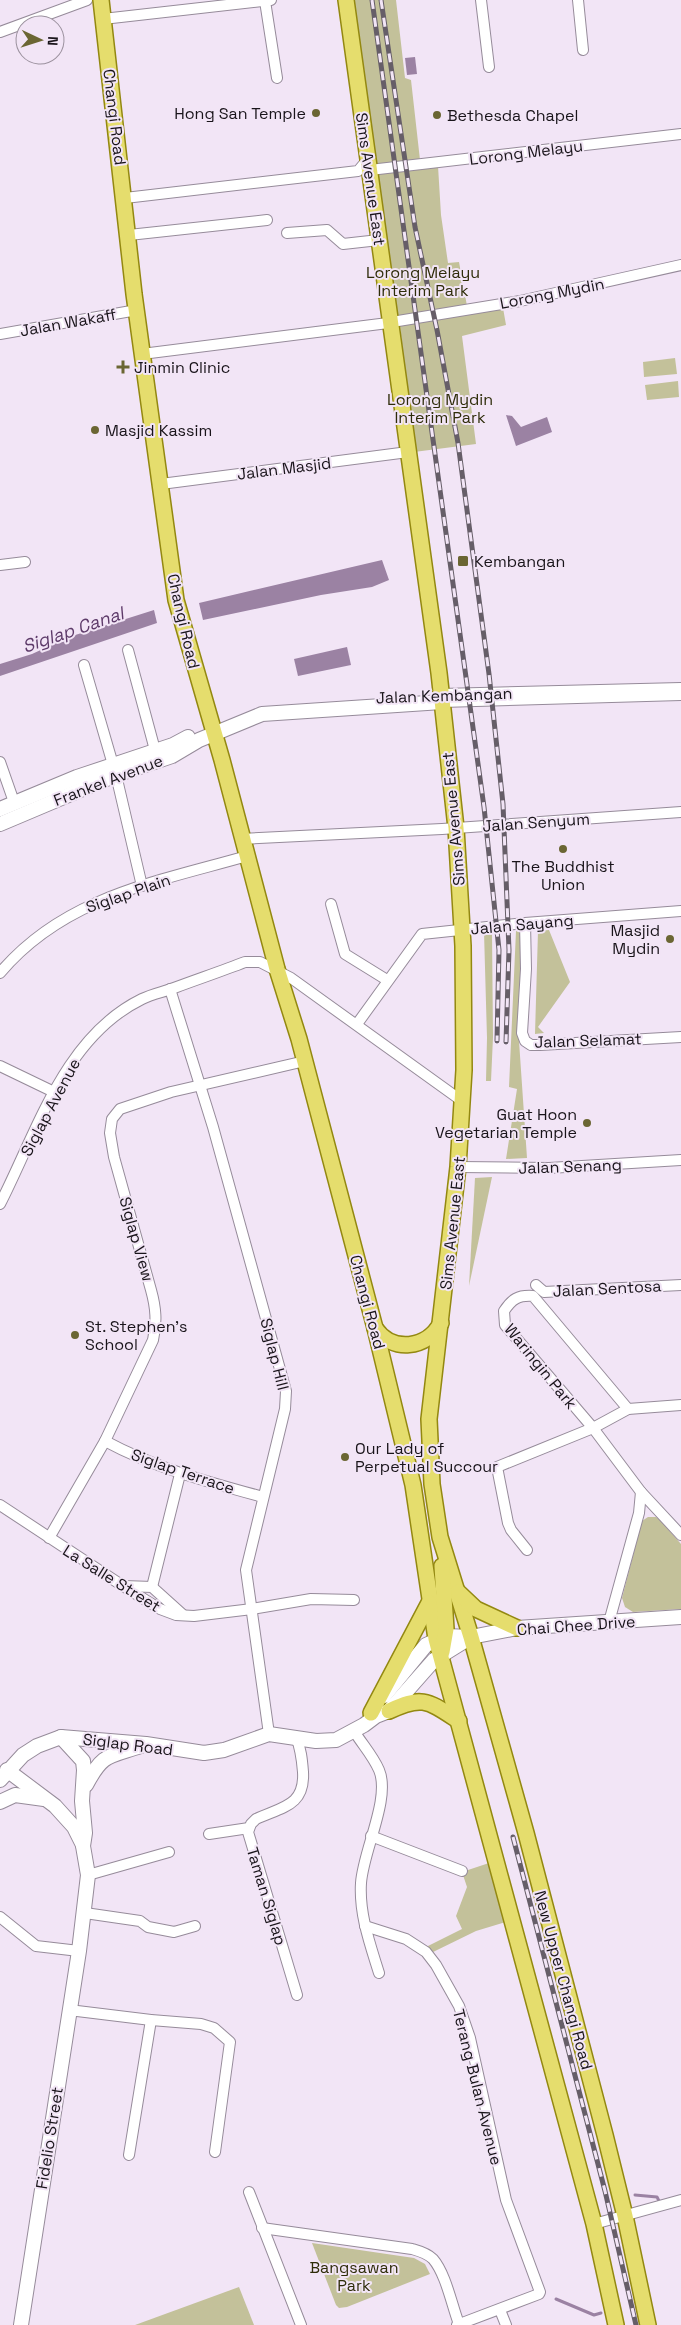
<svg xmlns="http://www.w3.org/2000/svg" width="681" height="2325" font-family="'Space Grotesk',sans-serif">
	<rect width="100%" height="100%" fill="#f2e5f6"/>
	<!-- green -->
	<g fill="#c3c19a">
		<polygon points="353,0 396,0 405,78 411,80 420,160 377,165"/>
		<polygon points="438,166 441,215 448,263 459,262 467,306 398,316 378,174"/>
		<polygon points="503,308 506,325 462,336 476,444 414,452 400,326"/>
		<polygon points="675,358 677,374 644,377 643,362"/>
		<polygon points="678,381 679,397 647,400 645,385"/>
		<polygon points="549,930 570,982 538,1027 544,1033 535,1034 538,931"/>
		<polygon points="516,931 522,933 523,971 519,1041 527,1158 506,1159 517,1089 509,1087"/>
		<polygon points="484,932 492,932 493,1037 491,1081 486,1081 487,1038"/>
		<polygon points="492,1177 469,1286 475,1178"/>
		<polygon points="648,1517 656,1517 660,1520 681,1544 681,1609 633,1612 625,1607 622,1598 642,1521"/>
		<polygon points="492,1862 509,1921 476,1931 431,1953 426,1947 462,1929 456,1916 467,1887 462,1872"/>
		<polygon points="312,2243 414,2258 425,2264 430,2274 347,2307 339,2308 336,2305"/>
		<polygon points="239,2287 254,2325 135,2325"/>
	</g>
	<!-- water -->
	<g fill="#9b82a3">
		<polygon points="415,57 417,74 407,75 405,58"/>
		<polygon points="506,415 512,416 521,427 547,417 552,432 516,446"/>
		<polygon points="382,560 389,580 372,587 321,595 203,620 199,603"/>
		<polygon points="154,610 157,623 0,676 0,664 32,654 69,637"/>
		<polygon points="347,647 351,665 298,676 294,659"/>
	</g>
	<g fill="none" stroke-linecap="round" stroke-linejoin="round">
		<!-- stream -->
		<g stroke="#9b82a3" stroke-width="3">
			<polyline points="635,2195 657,2197 659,2201"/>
			<polyline points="556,2299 594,2315 601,2313"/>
		</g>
		<!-- street casing -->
		<g stroke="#968b9a" stroke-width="12">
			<g id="street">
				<polyline points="481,0 489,67"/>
				<polyline points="578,0 583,50"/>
				<polyline points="265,1 277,78"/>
				<polyline points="103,19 271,0"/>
				<polyline points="0,32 87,0"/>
				<polyline points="370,170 681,134"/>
				<polyline points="125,198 358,171 368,159"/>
				<polyline points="287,233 327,230 343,244 379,240"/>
				<polyline points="129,235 267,220"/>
				<polyline points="392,322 520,301 681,265"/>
				<polyline points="0,334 137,310"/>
				<polyline points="142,354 388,323 392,324"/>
				<polyline points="161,484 408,452"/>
				<polyline points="0,565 25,562"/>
				<polyline points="128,650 155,750"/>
				<polyline points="84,665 116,775 142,886"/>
				<polyline points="441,694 681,688"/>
				<polyline points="442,702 681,695"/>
				<polyline points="0,762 14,802"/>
				<polyline points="241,839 442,829 681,812"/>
				<polyline points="331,904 345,954 387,980"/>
				<polyline points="525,923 526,969 522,1033 525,1041 531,1045 540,1045 681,1037"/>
				<path d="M0 973C64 897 156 882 247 856"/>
				<polyline points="170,989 213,1127 286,1391 285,1409 246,1570 269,1734"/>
				<polyline points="357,1024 422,934 525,923 681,911"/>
				<polyline points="0,1066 54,1092"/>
				<polyline points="458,1167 549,1168 681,1160"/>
				<path d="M0 1204C37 1132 64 1037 142 999 152 994 163 992 174 988 198 979 222 971 245 962H260L291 978 462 1101"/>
				<polyline points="536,1285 544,1292 681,1285"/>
				<path d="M628 1409 533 1296C518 1295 512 1299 504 1311L505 1325 593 1428 641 1492 681 1535"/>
				<path d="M105 1441C155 1468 208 1482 263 1497"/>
				<polyline points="0,1505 123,1586 160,1609 176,1615 194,1616 252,1609 311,1599 354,1600"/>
				<path d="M49 1538 105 1441 153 1340C157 1322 156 1308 151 1290L114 1157 110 1133 112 1119 120 1109 171 1092 305 1061"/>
				<polyline points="527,1550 511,1530 508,1523 497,1467 593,1428 628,1409 681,1405"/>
				<polyline points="124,1586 152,1587 182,1614"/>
				<polyline points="152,1587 180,1474"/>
				<polyline points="609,1622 639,1513 641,1492"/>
				<path d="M354 1731C362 1744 373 1756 379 1770 391 1798 363 1851 361 1883 359 1914 370 1944 379 1973"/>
				<path d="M296 1737C301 1749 302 1759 303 1772 305 1806 282 1807 256 1819L251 1824 248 1832 297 1995"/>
				<polyline points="209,1834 249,1828"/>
				<polyline points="371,1836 462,1871"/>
				<polyline points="88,1875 169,1852"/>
				<polyline points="85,1913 140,1921 148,1927 174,1932 195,1926"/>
				<polyline points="0,1917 36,1946 79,1951"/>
				<polyline points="365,1926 406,1939 426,1952 436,1965 459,2006 470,2038 506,2200 540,2292 539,2294 457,2325"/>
				<polyline points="69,2010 151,2020 201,2024 214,2028 230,2042 215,2152"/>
				<polyline points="129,2155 151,2020"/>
				<polyline points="249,2192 301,2325"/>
				<polyline points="594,2224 681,2200"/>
				<path d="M262 2228 412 2249C419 2251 427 2253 433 2259 446 2274 452 2306 459 2324"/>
				<polyline points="500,2310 506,2325"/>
			</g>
		</g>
		<!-- secondary casing -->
		<g stroke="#968b9a" stroke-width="16">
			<g id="secondary">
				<polyline points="0,809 77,777 173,745 188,737"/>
				<polyline points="0,824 116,775 172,756 199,740 262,714 442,702"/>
				<polyline points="384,1696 426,1645 446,1636 471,1637 517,1628 681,1617"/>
				<polyline points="7,1770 55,1806 74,1827 83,1845"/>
				<polyline points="0,1780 23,1755 37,1746 61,1737 146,1744 204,1753 224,1750 269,1734 316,1741 336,1740 364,1725 376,1716 389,1711 434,1660 471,1637"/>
				<path d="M86 1785C103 1753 108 1757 141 1746"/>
				<polyline points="0,1802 15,1795 44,1799"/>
				<polyline points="21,2325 79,1951 88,1875 83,1846 85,1833 82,1801 84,1770 83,1761 61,1737"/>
			</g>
		</g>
		<!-- primary casing -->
		<g stroke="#938811" stroke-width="18">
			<g id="primary">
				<polyline points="101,0 134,294 176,600 222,760 277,969 299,1039 375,1328 413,1485 436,1639 594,2224 616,2325"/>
				<polyline points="346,0 439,673 456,828 463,946 464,1070 458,1167 429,1419 432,1484 440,1537 471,1637 526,1833 605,2135 625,2216 648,2325"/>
				<path d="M375 1328C392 1353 427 1349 441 1323"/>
				<polyline points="458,1592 476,1609 517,1628"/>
				<polyline points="442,1652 446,1629 442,1566"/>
				<path d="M389 1711C423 1695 428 1701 459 1721"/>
				<polyline points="371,1713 429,1603"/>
			</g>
		</g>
		<!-- street -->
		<use href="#street" stroke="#fff" stroke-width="10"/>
		<!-- secondary -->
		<use href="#secondary" stroke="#fff" stroke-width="14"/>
		<!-- primary -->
		<use href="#primary" stroke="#e5dd6d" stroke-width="15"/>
		<!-- rail casing -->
		<g stroke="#665e68" stroke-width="5">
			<g id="rail">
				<polyline points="372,0 484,807 499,950 497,1041"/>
				<polyline points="381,0 415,227 437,330 458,443 489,674 503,804 509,950 506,1042"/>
				<polyline points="513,1837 605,2191 636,2325"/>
			</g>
		</g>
		<!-- rail -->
		<use href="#rail" stroke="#f2e5f6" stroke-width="3" stroke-dasharray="9" stroke-linecap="butt"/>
	</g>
	<!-- markers -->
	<g fill="#6b6633" stroke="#f2e5f6" stroke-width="2">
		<circle cx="316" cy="113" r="5"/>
		<circle cx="437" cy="115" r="5"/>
		<path d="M120.5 359.5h5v5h5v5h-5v5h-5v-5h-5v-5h5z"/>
		<circle cx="95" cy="430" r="5"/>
		<rect x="457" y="555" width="12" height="12" rx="2.5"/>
		<circle cx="563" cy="849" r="5"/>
		<circle cx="670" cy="939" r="5"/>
		<circle cx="587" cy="1123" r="5"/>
		<circle cx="75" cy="1335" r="5"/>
		<circle cx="345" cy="1457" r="5"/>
	</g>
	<g text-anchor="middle" stroke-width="4" stroke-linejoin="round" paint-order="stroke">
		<!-- poi labels -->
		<g font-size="16" fill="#19141a" stroke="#f2e5f6" text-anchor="start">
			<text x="306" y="119" text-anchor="end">Hong San Temple</text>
			<text x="447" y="121">Bethesda Chapel</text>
			<text x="134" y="373">Jinmin Clinic</text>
			<text x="105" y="436">Masjid Kassim</text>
			<text x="474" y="567">Kembangan</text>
			<text x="563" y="872" text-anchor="middle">The Buddhist<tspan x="563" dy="18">Union</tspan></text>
			<text x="660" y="936" text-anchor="end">Masjid<tspan x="660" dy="18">Mydin</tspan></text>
			<text x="577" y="1120" text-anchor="end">Guat Hoon<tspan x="577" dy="18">Vegetarian Temple</tspan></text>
			<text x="85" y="1332">St. Stephen's<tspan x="85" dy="18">School</tspan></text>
			<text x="355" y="1454">Our Lady of<tspan x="355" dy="18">Perpetual Succour</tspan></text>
		</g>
		<!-- street labels -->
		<g font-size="16" fill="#19141a" stroke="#f2e5f6">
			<text transform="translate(115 117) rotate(83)" y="6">Changi Road</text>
			<text transform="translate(526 152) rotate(-7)" y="6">Lorong Melayu</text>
			<text transform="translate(371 179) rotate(82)" y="6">Sims Avenue East</text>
			<text transform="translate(552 293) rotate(-11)" y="6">Lorong Mydin</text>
			<text transform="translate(68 322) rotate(-10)" y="6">Jalan Wakaff</text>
			<text transform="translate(284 468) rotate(-7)" y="6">Jalan Masjid</text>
			<text transform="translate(184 621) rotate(77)" y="6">Changi Road</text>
			<text transform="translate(444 695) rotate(-2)" y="6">Jalan Kembangan</text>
			<text transform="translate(108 780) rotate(-21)" y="6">Frankel Avenue</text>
			<text transform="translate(453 819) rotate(-95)" y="6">Sims Avenue East</text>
			<text transform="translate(536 822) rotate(-4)" y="6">Jalan Senyum</text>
			<text transform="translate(128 893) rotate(-19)" y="6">Siglap Plain</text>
			<text transform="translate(522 924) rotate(-5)" y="6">Jalan Sayang</text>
			<text transform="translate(588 1040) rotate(-2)" y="6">Jalan Selamat</text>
			<text transform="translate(50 1107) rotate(-62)" y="6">Siglap Avenue</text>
			<text transform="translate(570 1166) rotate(-2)" y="6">Jalan Senang</text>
			<text transform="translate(452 1223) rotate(-84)" y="6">Sims Avenue East</text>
			<text transform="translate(137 1239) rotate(74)" y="6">Siglap View</text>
			<text transform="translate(607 1288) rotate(-3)" y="6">Jalan Sentosa</text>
			<text transform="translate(368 1302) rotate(75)" y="6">Changi Road</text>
			<text transform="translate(275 1354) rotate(76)" y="6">Siglap Hill</text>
			<text transform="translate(541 1366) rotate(51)" y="6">Waringin Park</text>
			<text transform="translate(183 1471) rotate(19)" y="6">Siglap Terrace</text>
			<text transform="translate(112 1578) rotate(32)" y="6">La Salle Street</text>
			<text transform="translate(576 1625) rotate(-4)" y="6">Chai Chee Drive</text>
			<text transform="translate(128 1744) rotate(7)" y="6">Siglap Road</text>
			<text transform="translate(267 1896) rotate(73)" y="6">Taman Siglap</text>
			<text transform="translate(564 1980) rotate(75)" y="6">New Upper Changi Road</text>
			<text transform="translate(478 2087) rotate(76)" y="6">Terang Bulan Avenue</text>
			<text transform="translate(49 2138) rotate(-81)" y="6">Fidelio Street</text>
		</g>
		<!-- park labels -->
		<g font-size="16" fill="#2e2c09" stroke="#f2e5f6">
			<text x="423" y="278">Lorong Melayu<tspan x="423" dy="18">Interim Park</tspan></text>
			<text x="440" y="405">Lorong Mydin<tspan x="440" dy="18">Interim Park</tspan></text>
			<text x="354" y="2273">Bangsawan<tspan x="354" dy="18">Park</tspan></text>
		</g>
		<!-- water labels -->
		<g font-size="18" font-style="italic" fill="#5d3a69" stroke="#f2e5f6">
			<text transform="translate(73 630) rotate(-19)" y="6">Siglap Canal</text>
		</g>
	</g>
	<!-- north arrow -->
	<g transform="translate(40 40) rotate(94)"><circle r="24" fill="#f2e5f6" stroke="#9b919e"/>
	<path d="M0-4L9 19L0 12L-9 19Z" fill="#6b6633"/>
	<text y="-8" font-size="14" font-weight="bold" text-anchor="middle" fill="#19141a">N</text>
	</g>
</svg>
